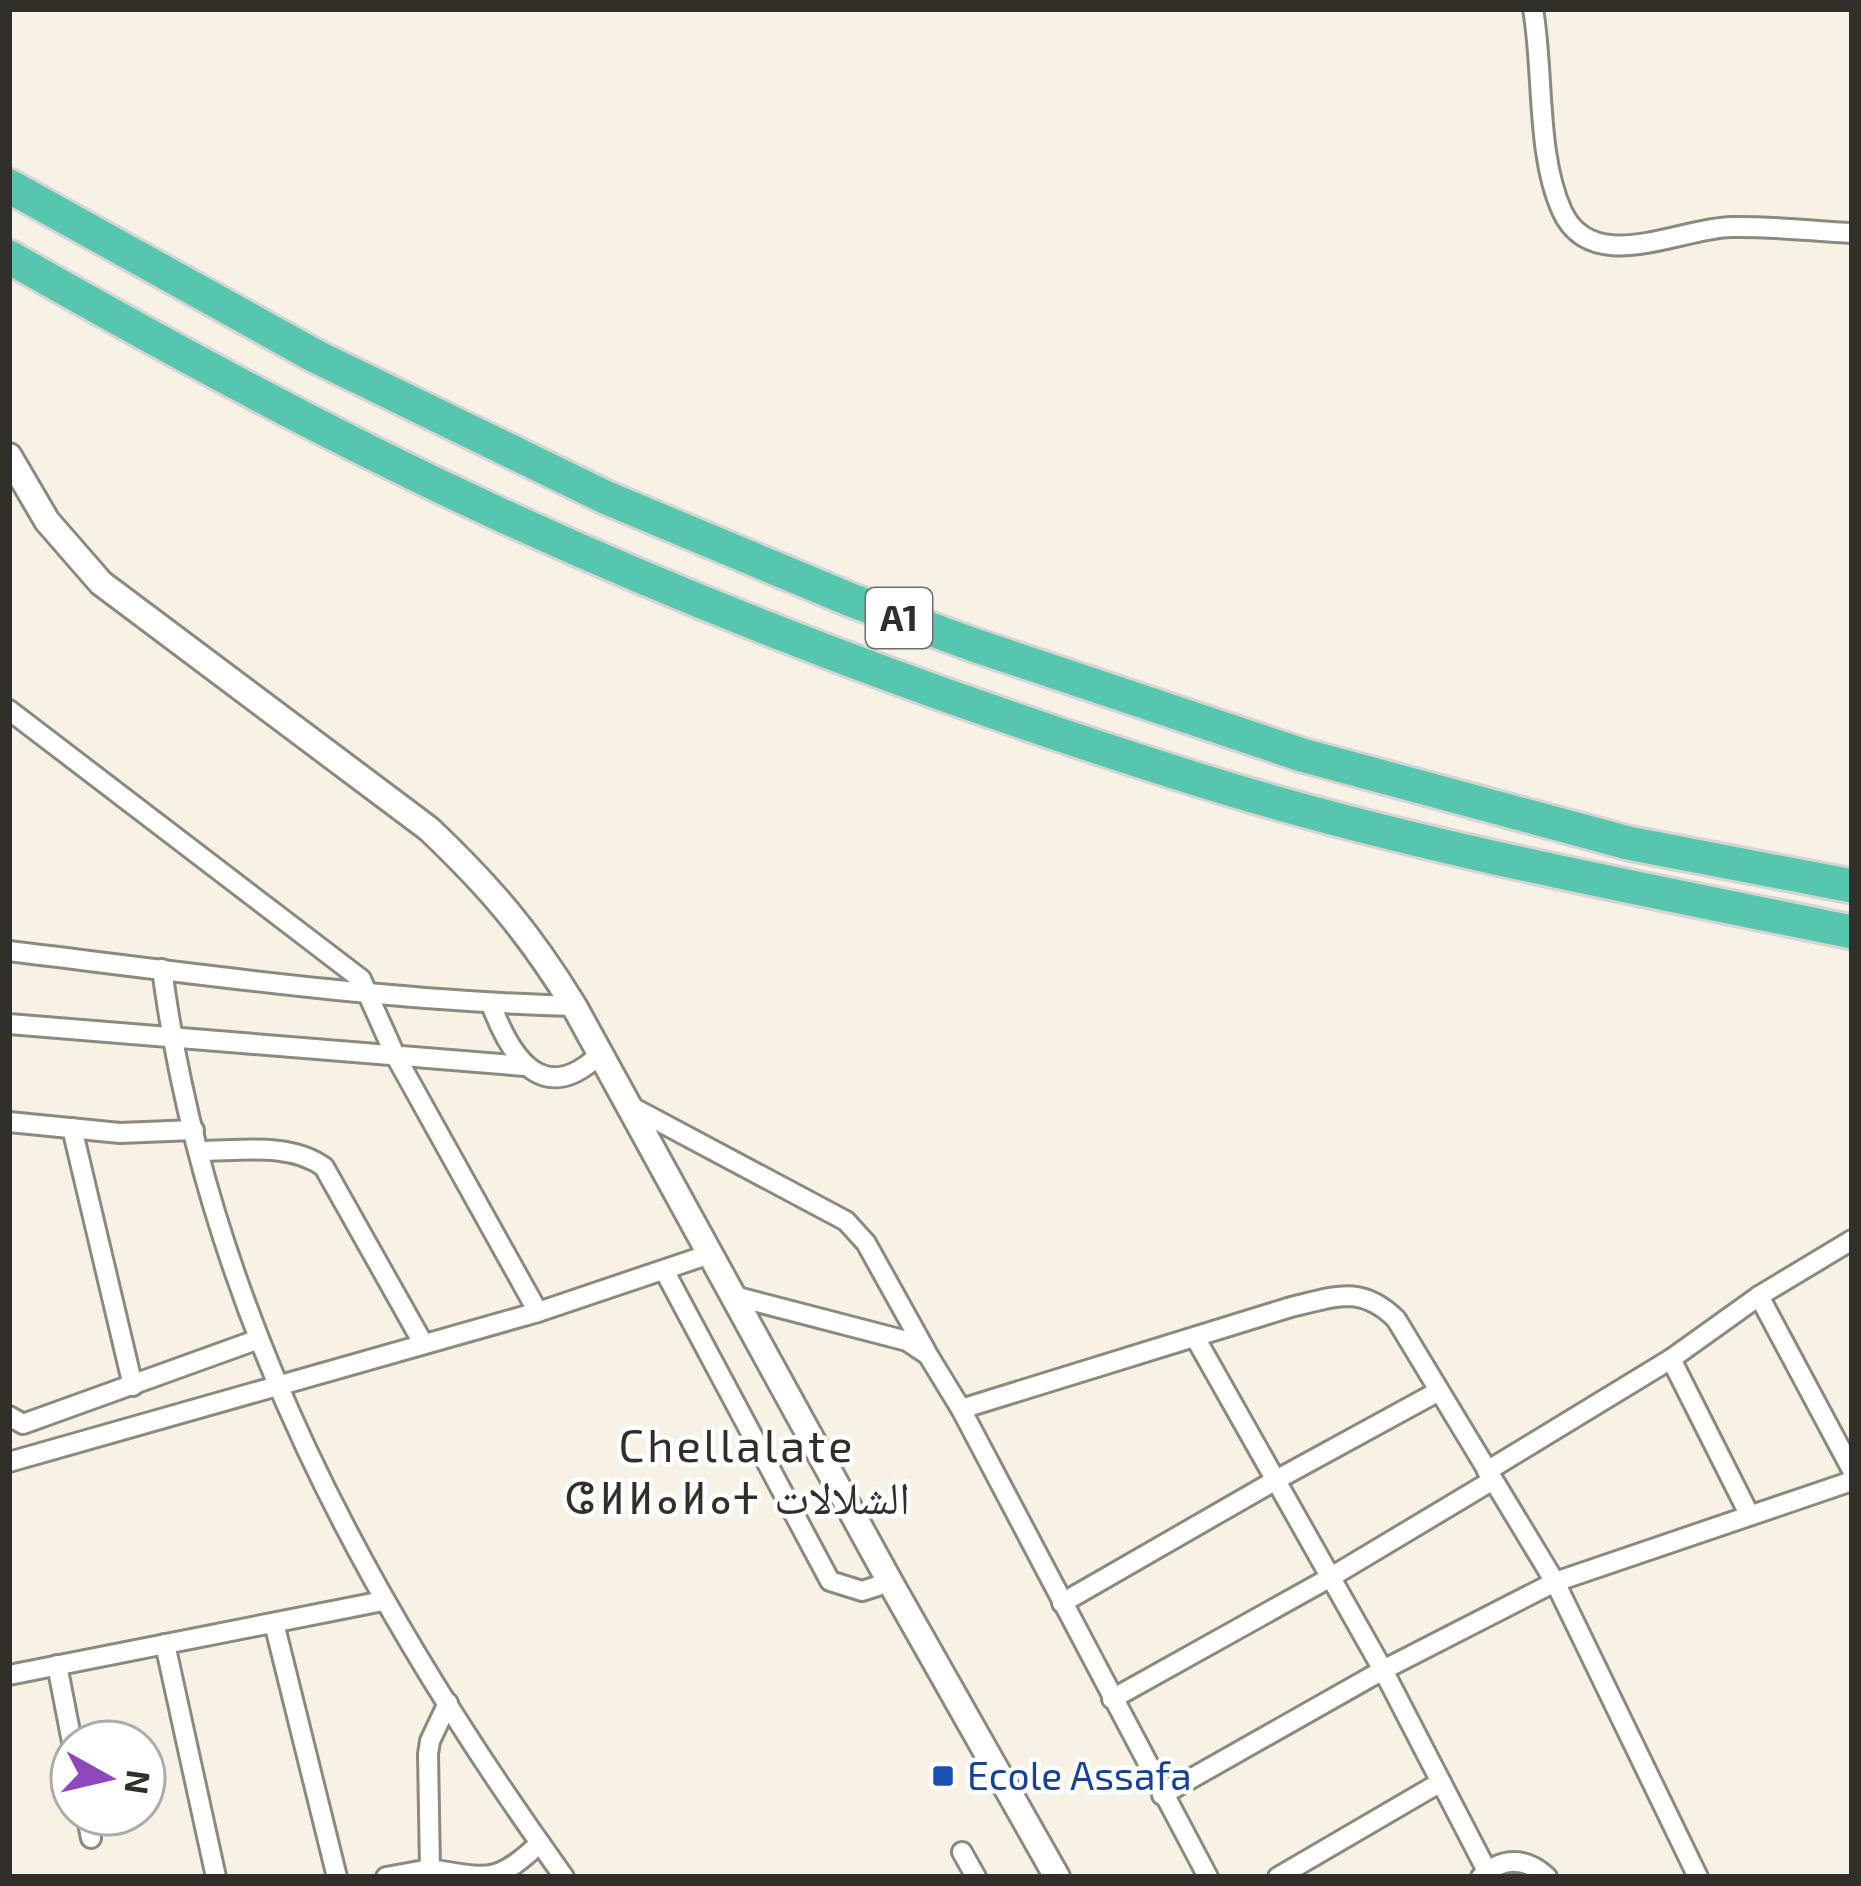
<svg xmlns="http://www.w3.org/2000/svg" width="1861" height="1886" font-family="'Exo 2','Noto Naskh Arabic','Noto Sans Tifinagh',sans-serif">
	<rect width="100%" height="100%" fill="#f7f2e5"/>
	<g fill="none" stroke-linecap="round" stroke-linejoin="round">
		<!-- minor casing -->
		<g stroke="#8e897d" stroke-width="24">
			<g id="minor">
				<path d="M1533 9C1544 71 1536 154 1562 211 1592 277 1680 228 1731 227 1771 226 1812 231 1852 233"/>
				<polyline points="9,710 361,979 395,1055 538,1312"/>
				<path d="M9 951C197 974 385 1001 574 1006"/>
				<path d="M162 969C207 1309 367 1603 564 1877"/>
				<path d="M491 1004C511 1058 544 1109 601 1053"/>
				<polyline points="9,1024 525,1066"/>
				<polyline points="630,1106 846,1221 866,1243 926,1351"/>
				<polyline points="9,1122 120,1133 194,1130"/>
				<polyline points="72,1128 133,1386"/>
				<path d="M199 1151C239 1151 290 1142 324 1167L423 1343"/>
				<polyline points="664,1270 830,1581 862,1591 890,1582"/>
				<polyline points="734,1296 907,1341 928,1355 961,1409 1208,1877"/>
				<polyline points="1759,1296 1852,1470"/>
				<polyline points="1196,1339 1383,1670 1487,1871"/>
				<polyline points="1671,1359 1749,1514"/>
				<path d="M961 1409 1291 1307C1335 1297 1360 1284 1396 1319L1555 1582 1698 1877"/>
				<polyline points="9,1416 23,1424 259,1339"/>
				<polyline points="9,1462 538,1312 710,1254"/>
				<polyline points="1487,1471 1671,1359 1759,1296 1852,1240"/>
				<polyline points="1062,1603 1276,1480 1439,1391"/>
				<polyline points="274,1623 337,1877"/>
				<polyline points="165,1644 216,1877"/>
				<polyline points="57,1665 72,1742"/>
				<polyline points="9,1675 383,1601"/>
				<polyline points="1112,1699 1331,1577 1493,1480"/>
				<path d="M448 1703 430 1741 428 1754 430 1869C488 1878 495 1885 540 1843"/>
				<polyline points="1162,1795 1383,1670 1555,1582 1852,1481"/>
				<polyline points="86,1814 91,1838"/>
				<polyline points="962,1852 976,1877"/>
				<polyline points="386,1877 430,1869 432,1877"/>
				<polyline points="1278,1877 1441,1782"/>
				<path d="M1481 1877C1502 1857 1526 1857 1547 1877"/>
			</g>
		</g>
		<!-- tertiary casing -->
		<g stroke="#8e897d" stroke-width="30">
			<path id="tertiary" d="M9 456 47 521 101 583 429 829C491 888 529 933 574 1006L890 1582 1057 1877"/>
		</g>
		<!-- motorway casing -->
		<g stroke="#d6d5d4" stroke-width="39">
			<g id="motorway">
				<polyline points="9,186 315,356 607,498 851,600 974,645 1302,755 1628,843 1852,886"/>
				<path d="M9 257C130 326 251 393 376 455 638 586 916 691 1196 779 1410 846 1632 887 1852 932"/>
			</g>
		</g>
		<!-- minor -->
		<use href="#minor" stroke="#fff" stroke-width="18"/>
		<!-- tertiary -->
		<use href="#tertiary" stroke="#fff" stroke-width="24"/>
		<!-- motorway -->
		<use href="#motorway" stroke="#56c7ae" stroke-width="33"/>
	</g>
	<!-- markers -->
	<rect fill="#1a4fb4" stroke="#fff" stroke-width="4.5" x="931" y="1764" width="24" height="24" rx="6"/>
	<g text-anchor="middle" stroke-width="9" stroke-linejoin="round" paint-order="stroke">
		<!-- shield labels -->
		<rect fill="#fff" stroke="#6f6d6a" stroke-width="3" x="866" y="588" width="66" height="60" rx="9"/>
		<g font-size="36" font-weight="bold" fill="#312f2a">
			<text x="899" y="631">A1</text>
		</g>
		<!-- transit labels -->
		<g font-size="39" fill="#164399" stroke="#fff" text-anchor="start">
			<text x="967" y="1790">Ecole Assafa</text>
		</g>
		<!-- quarter labels -->
		<g font-size="45" letter-spacing="3" fill="#312f2a" stroke="#fff">
			<text x="737" y="1462">Chellalate<tspan x="737" dy="52">ⵛⵍⵍⴰⵍⴰⵜ الشلالات</tspan></text>
		</g>
	</g>
	<!-- border -->
	<rect width="1861" height="1886" fill="none" stroke="#312f2a" stroke-width="24"/>
	<!-- north arrow -->
	<g transform="translate(108 1778) rotate(98)"><circle r="57" fill="#ffffff" stroke="#adacaa" stroke-width="3"/>
	<path d="M0-9L21 45L0 30L-21 45Z" fill="#8e48bc"/>
	<text y="-18" font-size="33" font-weight="bold" text-anchor="middle" fill="#312f2a">N</text>
	</g>
</svg>
